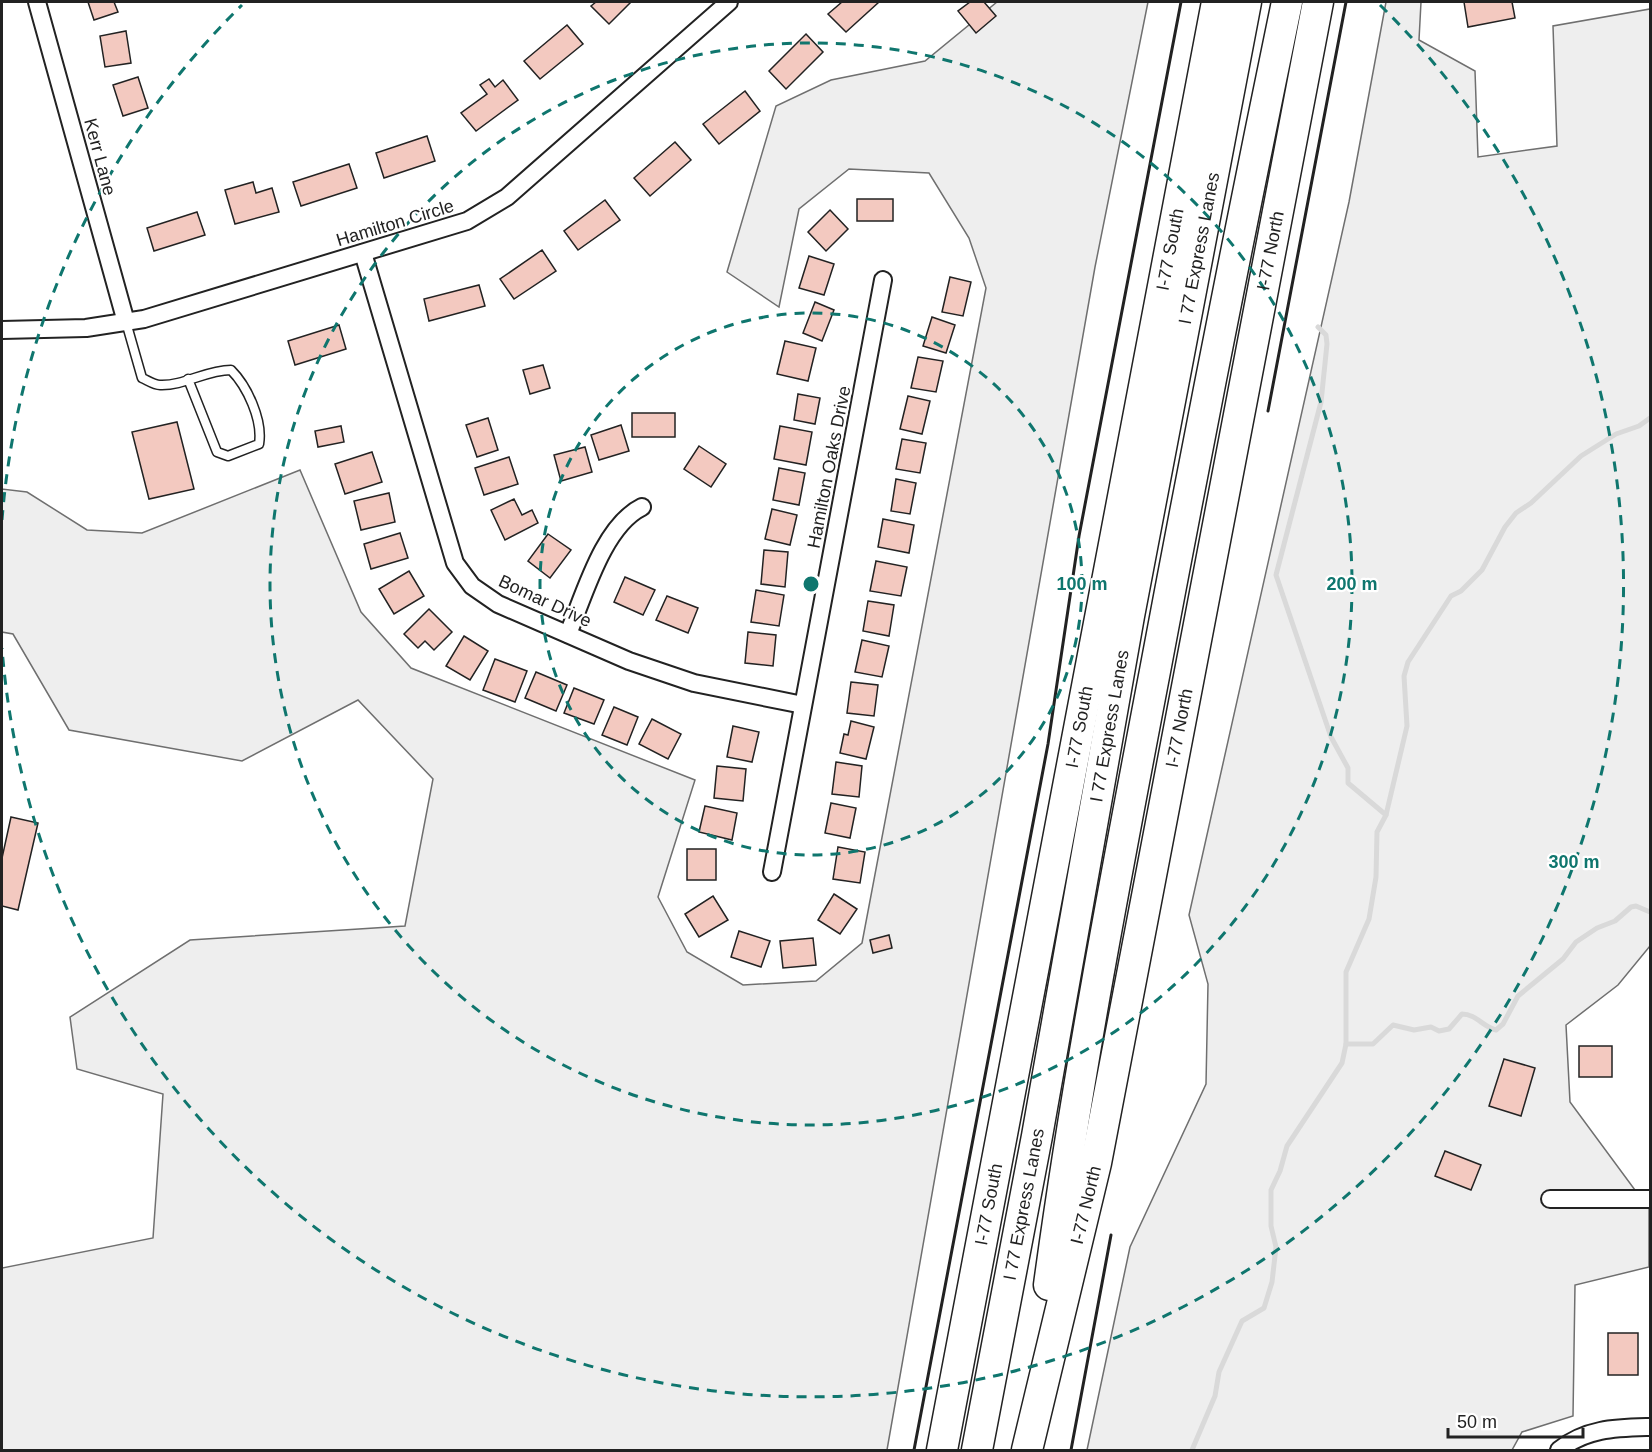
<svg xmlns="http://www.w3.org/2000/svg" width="1652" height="1452" font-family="Helvetica,sans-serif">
	<rect width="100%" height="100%" fill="#fff"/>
	<!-- green -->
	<g fill="#eee" stroke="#6f6f6f" stroke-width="1.5">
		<polygon points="997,2 1148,2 1095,267 887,1450 2,1450 2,1268 153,1238 163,1094 77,1069 70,1017 190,940 405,926 433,779 358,700 242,761 69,730 13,634 2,632 2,489 27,492 87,530 142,533 300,470 361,612 411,668 695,780 658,897 687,952 743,985 816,981 862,943 986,288 969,238 929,173 849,169 799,209 779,307 727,272 776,106 831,80 925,61"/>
		<polygon points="1386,2 1421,2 1419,40 1475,71 1478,157 1557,146 1553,26 1650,9 1650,946 1618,985 1566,1025 1570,1102 1649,1209 1649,1267 1575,1285 1573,1416 1522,1432 1512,1450 1087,1450 1130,1247 1206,1084 1208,984 1189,915 1349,202"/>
	</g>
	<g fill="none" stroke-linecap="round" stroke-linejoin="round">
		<!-- stream -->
		<g stroke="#d9d9d9" stroke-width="5">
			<polyline points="1318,327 1326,335 1327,344 1321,402 1276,575 1331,737 1348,768 1348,783 1386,815"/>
			<path d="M1346 1044H1373L1393 1025 1414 1030 1431 1027 1439 1031 1449 1029 1462 1014C1476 1014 1483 1027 1496 1030L1503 1024 1518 996 1563 959 1576 942 1597 928 1615 921 1631 907 1636 906 1650 912"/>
			<polyline points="1192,1450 1215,1396 1219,1372 1242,1321 1264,1308 1272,1282 1276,1247 1271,1226 1271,1190 1280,1171 1287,1146 1342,1063 1346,1044 1346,972 1369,919 1376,877 1377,832 1386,815 1407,726 1404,676 1408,662 1451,596 1461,591 1482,570 1505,527 1516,513 1531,503 1581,456 1616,434 1639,426 1650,418"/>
		</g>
	</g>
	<!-- building -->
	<g fill="#f3c9c0" stroke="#222" stroke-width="1.5">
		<polygon points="88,2 114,2 118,12 94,20"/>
		<polygon points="596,2 631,2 609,24 591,6"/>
		<polygon points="842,2 879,2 846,32 828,14"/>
		<polygon points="970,2 984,2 996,16 976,33 958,11"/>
		<polygon points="1464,2 1512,2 1515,18 1468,27"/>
		<polygon points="567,25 583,44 540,79 524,61"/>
		<polygon points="126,31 131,63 105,67 100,36"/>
		<polygon points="806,34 823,52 786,89 769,71"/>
		<polygon points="138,77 148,108 123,116 113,85"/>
		<polygon points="489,79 495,87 503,80 518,100 476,131 461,113 487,94 480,85"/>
		<polygon points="745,91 760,111 719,144 703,124"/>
		<polygon points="427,136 435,161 384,178 376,153"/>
		<polygon points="675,142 691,160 650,196 634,178"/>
		<polygon points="349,164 357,188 301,206 293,182"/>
		<polygon points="253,182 256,193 272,188 279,212 235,224 225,190"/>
		<rect x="857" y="199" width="36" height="22"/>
		<polygon points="605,200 620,220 578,250 564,231"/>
		<polygon points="830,210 848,229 826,251 808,232"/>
		<polygon points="197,212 205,235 154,251 147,228"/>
		<polygon points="542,250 556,271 514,299 500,279"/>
		<polygon points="809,256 834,264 824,295 799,288"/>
		<polygon points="950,277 971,282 963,316 942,312"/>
		<polygon points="479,285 485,306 429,321 424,299"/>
		<polygon points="815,302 834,310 822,341 803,333"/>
		<polygon points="932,317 955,325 946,353 923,346"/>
		<polygon points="339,325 346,349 295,365 288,341"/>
		<polygon points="785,341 816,348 808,381 777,374"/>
		<polygon points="918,357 943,361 936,392 911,388"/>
		<polygon points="543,365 550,388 530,394 523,370"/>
		<polygon points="798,394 820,398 815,424 794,420"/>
		<polygon points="908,396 930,401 922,434 900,429"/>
		<rect x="632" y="413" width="43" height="24"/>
		<polygon points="488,418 498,450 477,457 466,425"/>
		<polygon points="177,422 194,489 149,499 132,432"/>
		<polygon points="621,425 629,451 599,460 591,435"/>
		<polygon points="341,426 344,442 318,447 315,431"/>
		<polygon points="780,426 812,432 806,465 774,459"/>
		<polygon points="902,439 926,443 920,473 896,469"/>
		<polygon points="699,446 726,464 711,487 684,469"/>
		<polygon points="585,447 592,472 561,481 554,455"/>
		<polygon points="372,452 382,482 345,494 335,464"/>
		<polygon points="509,457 518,484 484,495 475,468"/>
		<polygon points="779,468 805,473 799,505 773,500"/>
		<polygon points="896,479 916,483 910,514 891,511"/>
		<polygon points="389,493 395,522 361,530 354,501"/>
		<polygon points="514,499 522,515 532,510 538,523 505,540 491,510"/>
		<polygon points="772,509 797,515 790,545 765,539"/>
		<polygon points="883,519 914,525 909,553 878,547"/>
		<polygon points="400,533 408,558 371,569 364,544"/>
		<polygon points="548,534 571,550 550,578 528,561"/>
		<polygon points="764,550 788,552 785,587 761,584"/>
		<polygon points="876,561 907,567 901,596 870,591"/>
		<polygon points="409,571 424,596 394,614 379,589"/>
		<polygon points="625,577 655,590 643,615 614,602"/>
		<polygon points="756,590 784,595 779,626 751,622"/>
		<polygon points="667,596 698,608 688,633 656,620"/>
		<polygon points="868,601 894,605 889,636 863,631"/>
		<polygon points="429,609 452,632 434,650 425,641 418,648 404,634"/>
		<polygon points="748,632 776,635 773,666 745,663"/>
		<polygon points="464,636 488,651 470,680 446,666"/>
		<polygon points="862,640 889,646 882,677 855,672"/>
		<polygon points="495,659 527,671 515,702 483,690"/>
		<polygon points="536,672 567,685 556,711 525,698"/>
		<polygon points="851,682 878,685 874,716 847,713"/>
		<polygon points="574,688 604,700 594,724 564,713"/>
		<polygon points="614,707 638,717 627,745 602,735"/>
		<polygon points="652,719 681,734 668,759 639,744"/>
		<polygon points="851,721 874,727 866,759 840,753 844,734 848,735"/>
		<polygon points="733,726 759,732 752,762 727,757"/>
		<polygon points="836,762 862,766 859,797 832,794"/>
		<polygon points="717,766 746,769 743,801 714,798"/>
		<polygon points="831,803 856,808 850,838 825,833"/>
		<polygon points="705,806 737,813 732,840 699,832"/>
		<polygon points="11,817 38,823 18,910 2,906 2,858"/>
		<polygon points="838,847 865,852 860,883 833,879"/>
		<rect x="687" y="849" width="29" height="31"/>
		<polygon points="834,894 857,909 840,934 818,920"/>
		<polygon points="713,896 728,920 699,937 685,914"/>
		<polygon points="739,931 770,941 761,967 731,957"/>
		<polygon points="889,935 892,948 873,953 870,940"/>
		<polygon points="813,938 816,965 783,968 780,941"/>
		<rect x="1579" y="1046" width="33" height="31"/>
		<polygon points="1504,1059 1535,1068 1521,1116 1489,1106"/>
		<polygon points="1445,1151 1481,1165 1471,1190 1435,1176"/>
		<rect x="1608" y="1333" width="30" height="42"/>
	</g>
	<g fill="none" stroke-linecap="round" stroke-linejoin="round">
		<!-- service casing -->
		<g stroke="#222" stroke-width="11">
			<path id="service" d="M126 322 142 378C147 380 154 385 160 385 184 386 206 370 231 370 247 386 263 420 259 444L228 456 217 452 188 379"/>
		</g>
		<!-- minor casing -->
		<g stroke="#222" stroke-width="20">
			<g id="minor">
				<polyline points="37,2 126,322"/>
				<polyline points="363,253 455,563 472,586 498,604 629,661 694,683 803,705"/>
				<polyline points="2,330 86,328 144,319 467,221 507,197 729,2"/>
				<path d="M568 634C584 596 603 526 642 507"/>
				<polyline points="772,872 883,280"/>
				<polyline points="1550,1199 1650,1199"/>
				<path d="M1559 1450C1587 1428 1616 1428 1650 1427"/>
			</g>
		</g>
		<!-- motorway casing -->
		<g stroke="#222" stroke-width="33">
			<g id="motorway">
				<path d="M1049 1285C1077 1079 1116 875 1155 671 1197 447 1241 224 1287 2"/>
				<path id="s1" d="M942 1450 1217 2"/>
				<path id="s2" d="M977 1450 1037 1136 1129 616 1246 2"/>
				<path id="s3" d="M1027 1450 1096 1163 1318 2"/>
			</g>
		</g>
		<!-- service -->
		<use href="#service" stroke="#fff" stroke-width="8"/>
		<!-- minor -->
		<use href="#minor" stroke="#fff" stroke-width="16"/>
		<!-- motorway -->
		<use href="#motorway" stroke="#fff" stroke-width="30"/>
		<!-- wall -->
		<g stroke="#222" stroke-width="3">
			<polyline points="1268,411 1346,2"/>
			<polyline points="914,1450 1048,744 1079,536 1181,2"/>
			<polyline points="1071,1450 1111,1235"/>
		</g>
	</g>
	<!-- distance rings -->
	<g fill="none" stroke="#0f766e" stroke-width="3" stroke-dasharray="10 8">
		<circle cx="811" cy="584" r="271"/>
		<circle cx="811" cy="584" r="541"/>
		<path d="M2 520A812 812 0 0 1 242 5M1380 5A812 812 0 1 1 2 648"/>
	</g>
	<g text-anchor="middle" stroke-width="4.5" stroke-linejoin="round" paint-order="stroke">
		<!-- street labels -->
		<g font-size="18" fill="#222" stroke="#fff">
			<text transform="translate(100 157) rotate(75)" y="6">Kerr Lane</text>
			<text transform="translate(395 223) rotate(-17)" y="6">Hamilton Circle</text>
			<text dy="6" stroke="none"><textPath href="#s2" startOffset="1222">I 77 Express Lanes</textPath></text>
			<text dy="6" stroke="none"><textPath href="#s1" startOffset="1222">I-77 South</textPath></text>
			<text dy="6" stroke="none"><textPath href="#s3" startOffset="1224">I-77 North</textPath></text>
			<text transform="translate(829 467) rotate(-79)" y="6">Hamilton Oaks Drive</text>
			<text transform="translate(545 601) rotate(25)" y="6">Bomar Drive</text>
			<text dy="6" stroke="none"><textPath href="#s1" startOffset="736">I-77 South</textPath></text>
			<text dy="6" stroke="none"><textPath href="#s2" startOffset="736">I 77 Express Lanes</textPath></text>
			<text dy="6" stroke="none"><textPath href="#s3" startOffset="738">I-77 North</textPath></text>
			<text dy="6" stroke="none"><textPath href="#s1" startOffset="250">I-77 South</textPath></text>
			<text dy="6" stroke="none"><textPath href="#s2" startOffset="250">I 77 Express Lanes</textPath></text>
			<text dy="6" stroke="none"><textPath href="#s3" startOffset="252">I-77 North</textPath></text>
		</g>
	</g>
	<circle cx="811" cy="584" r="9" fill="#0f766e" stroke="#fff" stroke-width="3"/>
	<g font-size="18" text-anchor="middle" font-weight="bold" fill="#0f766e" stroke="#fff" stroke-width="4.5" stroke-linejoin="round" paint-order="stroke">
		<text x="1082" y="590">100 m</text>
		<text x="1352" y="590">200 m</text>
		<text x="1574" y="868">300 m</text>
	</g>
	<!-- border -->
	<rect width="1652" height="1452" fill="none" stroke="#222222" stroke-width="6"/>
	<!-- scale -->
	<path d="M1448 1428v9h135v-9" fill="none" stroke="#222222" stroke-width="3"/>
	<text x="1457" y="1428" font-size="18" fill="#222222" stroke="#ffffff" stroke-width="4.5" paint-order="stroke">50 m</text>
</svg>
